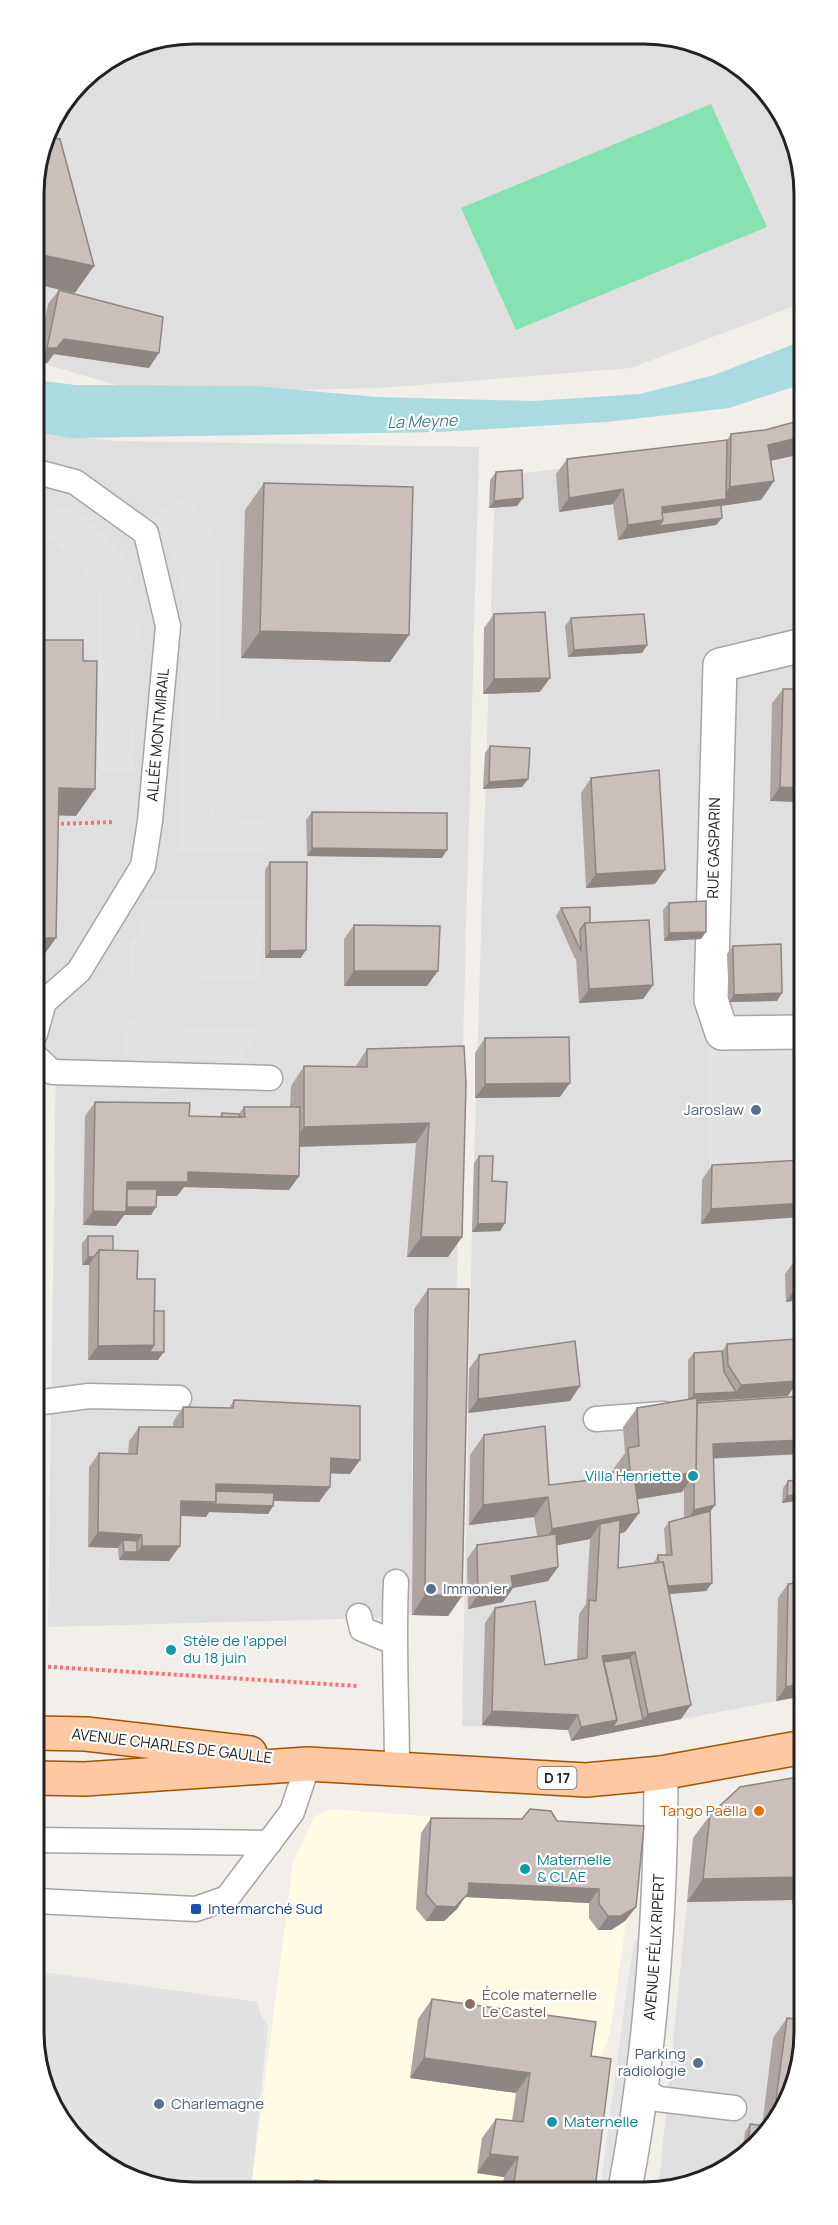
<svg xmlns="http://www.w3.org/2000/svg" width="838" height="2225" font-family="Manrope,sans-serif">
	<rect width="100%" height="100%" fill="#f2eee9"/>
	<!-- residential -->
	<g fill="#e0dfdf">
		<polygon points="194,33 676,36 758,80 802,162 802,303 631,368 380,388 143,393 34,361 33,183 49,123 87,73 133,45"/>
		<polygon points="802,429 804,1696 573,1740 568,1730 462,1726 472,1230 495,477 717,449"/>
		<polygon points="34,433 117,441 479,447 456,1306 413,1307 412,1615 382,1614 380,1618 48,1627 56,1061 35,1085"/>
		<polygon points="804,1796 805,2041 765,2137 725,2170 676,2189 656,2189 660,2173 687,1902 792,1900"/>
	</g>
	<!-- education -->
	<polygon fill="#fffbe5" points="331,1809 635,1832 626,1922 610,2033 603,2052 586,2189 251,2189 293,1863 314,1817"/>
	<!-- pitch -->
	<polygon fill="#86e2b1" points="711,104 767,227 516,330 461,208"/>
	<!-- parking -->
	<g fill="#e2e2e2">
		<polygon points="187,493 216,539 221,595 215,817 265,818 265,854 179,852 183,595 174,558 149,519"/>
		<polygon points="34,497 64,507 84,517 104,533 125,559 136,591 138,628 134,772 98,771 97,592 77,562 55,542 34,536"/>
		<polygon points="145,898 265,902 260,978 129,977 129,941 141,932"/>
		<polygon points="127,1022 260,1030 239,1062 124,1056"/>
		<polygon points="803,1048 803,1169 710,1174 709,1050"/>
		<polygon points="647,1917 613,2189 600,2189 629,1973 634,1944"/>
		<polygon points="36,1971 257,2002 261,2015 268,2025 251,2189 163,2189 80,2145 36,2063"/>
	</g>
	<!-- water -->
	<polygon fill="#a9dbe0" points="802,341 802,384 729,408 606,422 438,432 71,438 34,432 34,380 76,385 255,386 377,397 533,401 640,394 714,375"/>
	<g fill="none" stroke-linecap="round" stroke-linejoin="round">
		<!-- lane casing -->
		<g stroke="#a6a6a6" stroke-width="27">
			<g id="lane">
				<polyline points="34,471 75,482 146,533 168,626 150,821 143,866 79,971 44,1002 35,1034"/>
				<polyline points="35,1056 52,1072 270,1078"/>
				<polyline points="35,1403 89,1396 179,1398"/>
				<polyline points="596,1419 664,1414"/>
				<path d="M396 1582C393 1644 397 1706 397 1769"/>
				<polyline points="359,1616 362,1629 394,1642"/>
				<polyline points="36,1840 269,1843"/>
				<polyline points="36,1901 196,1909 227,1898 292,1812 308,1764"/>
				<polyline points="643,2089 658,2099 734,2108"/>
			</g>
		</g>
		<!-- street casing -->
		<g stroke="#a6a6a6" stroke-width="36">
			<g id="street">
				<polyline points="803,645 720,665 711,1000 722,1033 803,1032"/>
				<path id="s1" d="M625 2189C651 2052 661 1912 661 1773"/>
			</g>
		</g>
		<!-- primary casing -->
		<g stroke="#a05400" stroke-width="36">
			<g id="primary">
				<polyline points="36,1733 86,1734 250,1753"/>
				<polyline points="36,1778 85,1779 308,1764 586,1780 661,1773 804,1747"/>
			</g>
		</g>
		<!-- path -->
		<g stroke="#fd6f74" stroke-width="4" stroke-dasharray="3 3" stroke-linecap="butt">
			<polyline points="55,824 114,822"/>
			<polyline points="36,1666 358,1686"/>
		</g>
		<!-- lane -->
		<use href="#lane" stroke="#fff" stroke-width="24"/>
		<!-- street -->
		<use href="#street" stroke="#fff" stroke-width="33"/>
		<!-- primary -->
		<use href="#primary" stroke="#fec9a2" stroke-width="33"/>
	</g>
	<!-- wall -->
	<g fill="#aea4a1" fill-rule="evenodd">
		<polygon points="59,290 149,368 54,354 47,363 37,362 48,304"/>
		<polygon points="802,420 802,454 771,461 774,481 761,500 721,506 722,518 716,525 618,540 613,504 559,512 556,474 567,459 727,440 731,434 765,430"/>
		<polygon points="496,472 517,506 489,508 490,480"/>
		<polygon points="264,483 390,662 241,658 245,510"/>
		<polygon points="494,614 540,692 483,694 484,628"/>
		<polygon points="571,618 647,645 642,653 568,657 565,626"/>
		<polygon points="783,689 803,802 770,801 772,703"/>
		<polygon points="490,746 528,779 522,787 483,789 485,753"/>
		<polygon points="591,778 655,884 586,888 581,793"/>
		<polygon points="312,812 442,858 307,856 306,820"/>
		<polygon points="270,862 301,958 265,958 265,870"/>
		<polygon points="669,903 701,939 664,941 663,910"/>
		<polygon points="561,908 590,923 653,985 643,999 579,1003 576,958 575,959 556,916"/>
		<polygon points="354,925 427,986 344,986 344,939"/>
		<polygon points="733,946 777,1001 729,1002 727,954"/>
		<polygon points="485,1038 560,1097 475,1098 475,1053"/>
		<polygon points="464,1046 462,1237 448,1257 407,1257 416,1143 299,1147 299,1176 289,1190 184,1187 177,1196 157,1196 151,1215 124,1215 116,1226 83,1225 85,1116 95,1102 189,1116 219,1117 222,1113 239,1114 244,1107 290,1107 291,1086 304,1066 355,1067 367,1049"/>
		<polygon points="479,1156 492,1181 505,1223 500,1231 472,1232 474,1163"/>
		<polygon points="803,1160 701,1224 702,1180 712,1165"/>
		<polygon points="88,1236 113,1250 137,1279 154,1311 158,1360 88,1360 89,1265 82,1265 82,1243"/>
		<path d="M803 1259 804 1360H798L788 1396 697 1402 713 1458 715 1505 710 1511 712 1583 706 1591 669 1594 681 1719 571 1741 568 1730 482 1725 485 1623 495 1608 545 1665 577 1659 579 1614 586 1604 590 1539 557 1545 558 1567 548 1581 513 1588 503 1602 468 1609 467 1559 477 1545 537 1536 534 1517 469 1525 470 1455 484 1435 549 1485 601 1479 606 1473 614 1472V1468L625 1453 623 1427 637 1408 688 1400V1360L694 1353 722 1351 727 1344 794 1339 792 1301 786 1302 785 1274 795 1260ZM684 1489V1518L669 1522 664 1529 666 1555H658L653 1564 618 1568 619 1534 625 1532 639 1513 637 1499 682 1492Z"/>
		<polygon points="428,1289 462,1596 448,1616 412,1615 414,1309"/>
		<polygon points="479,1355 580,1386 570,1401 468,1413 469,1369"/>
		<polygon points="234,1400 350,1474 330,1473 330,1487 319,1502 274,1501 273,1506 268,1514 209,1512 206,1517 180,1516 169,1561 119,1560 118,1548 88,1547 89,1467 99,1453 128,1454 129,1441 139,1427 173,1427 173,1422 183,1407 229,1408"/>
		<polygon points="804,1479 804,1500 782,1503 783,1488 788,1481"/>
		<polygon points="800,1550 804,1550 804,1696 776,1701 778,1598 788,1584 794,1583 795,1558"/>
		<polygon points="804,1776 804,1904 792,1904 792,1900 687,1902 693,1838 710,1815"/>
		<polygon points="431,1818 557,1821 636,1907 625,1921 611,1930 598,1930 589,1918 589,1903 465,1897 457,1909 444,1921 426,1921 416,1909 421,1833"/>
		<polygon points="432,1999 591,2056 595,2189 502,2189 504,2177 477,2173 482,2138 496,2119 512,2121 516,2093 410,2078 418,2019"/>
		<polygon points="787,2018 793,2092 765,2137 742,2156 745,2132 750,2124 762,2126 773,2038"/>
		<polygon points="296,2181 295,2189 290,2189"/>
	</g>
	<!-- shaded-wall -->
	<g fill="#8d8683">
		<polygon points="194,33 353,34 347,43 178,36"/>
		<polygon points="33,253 94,266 75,293 34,284"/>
		<polygon points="64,339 159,353 149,368 54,354 47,363 37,362 47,348"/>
		<polygon points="802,437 802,454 754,464 768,445"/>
		<polygon points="774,481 761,500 721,506 722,518 716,525 618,540 628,525 662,507 721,499 730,487"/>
		<polygon points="623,489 613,504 559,512 569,498"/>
		<polygon points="523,498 517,506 489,508 494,501"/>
		<polygon points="260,631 409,635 390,662 241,658"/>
		<polygon points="647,645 642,653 568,657 574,650"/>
		<polygon points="550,678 540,692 483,694 494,679"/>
		<polygon points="528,779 522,787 483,789 489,782"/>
		<polygon points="780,787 803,788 803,802 770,801"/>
		<polygon points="59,788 95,789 76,816 40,815"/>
		<polygon points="312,848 447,850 442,858 307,856"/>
		<polygon points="665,870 655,884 586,888 596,874"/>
		<polygon points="706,932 701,939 664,941 669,933"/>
		<polygon points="34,938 56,938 37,965 35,965"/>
		<polygon points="306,950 301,958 265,958 270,951"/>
		<polygon points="354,971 438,971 427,986 344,986"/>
		<polygon points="653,985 643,999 579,1003 589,989"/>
		<polygon points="782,993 777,1001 729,1002 734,995"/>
		<polygon points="570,1083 560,1097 475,1098 485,1084"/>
		<polygon points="429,1123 416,1143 290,1147 304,1127"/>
		<polygon points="188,1172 299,1176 289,1190 184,1187 177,1196 122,1196 127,1182"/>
		<polygon points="803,1203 803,1217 701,1224 711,1209"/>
		<polygon points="122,1207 156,1207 151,1215 124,1215 116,1226 83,1225 93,1211"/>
		<polygon points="505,1223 500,1231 472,1232 478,1224"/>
		<polygon points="421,1237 462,1237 448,1257 407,1257"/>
		<polygon points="88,1257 94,1257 89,1265 82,1265"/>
		<polygon points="802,1286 792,1301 786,1302 796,1287"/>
		<polygon points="154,1345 164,1352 158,1360 88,1360 98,1346"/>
		<polygon points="804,1348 804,1360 795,1360"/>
		<polygon points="798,1381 788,1396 688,1402 694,1394 736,1392 741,1385"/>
		<polygon points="580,1386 570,1401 468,1413 478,1399"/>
		<polygon points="804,1440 804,1454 703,1459 713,1444"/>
		<polygon points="331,1458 360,1460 350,1474 321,1473"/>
		<polygon points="696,1472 682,1492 621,1502 635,1482"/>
		<polygon points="216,1484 330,1487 319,1502 211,1499"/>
		<polygon points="804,1493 804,1500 782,1503 787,1496"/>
		<polygon points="548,1497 534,1517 469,1525 483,1505"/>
		<polygon points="181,1501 273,1506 268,1514 209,1512 206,1517 171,1515"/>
		<polygon points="715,1505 705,1519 684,1525 694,1510"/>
		<polygon points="639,1513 625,1532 600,1537 600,1524 590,1539 538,1549 552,1529"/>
		<polygon points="98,1532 142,1535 132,1549 123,1540 118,1548 88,1547"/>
		<polygon points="142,1546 180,1546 169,1561 119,1560 124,1552 137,1552"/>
		<polygon points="558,1567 548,1581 513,1588 503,1602 468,1609 478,1595 511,1576"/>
		<polygon points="712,1583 706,1591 657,1595 662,1587"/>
		<polygon points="425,1595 462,1596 448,1616 412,1615"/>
		<polygon points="635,1652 625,1666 599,1669 602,1656"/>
		<polygon points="804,1683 804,1696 776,1701 786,1687"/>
		<polygon points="691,1705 681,1719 571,1741 581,1727 617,1720 643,1720 648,1714"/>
		<polygon points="492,1711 578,1715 568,1730 482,1725"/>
		<polygon points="804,1877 804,1883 792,1900 687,1902 703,1879"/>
		<polygon points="469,1883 599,1889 589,1903 465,1897 457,1909 444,1921 426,1921 436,1906"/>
		<polygon points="804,1887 804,1904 792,1904"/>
		<polygon points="636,1907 625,1921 611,1930 598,1930 608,1916"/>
		<polygon points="424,2058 530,2073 516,2093 410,2078"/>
		<polygon points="774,2115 779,2115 769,2131 771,2120"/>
		<polygon points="490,2154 518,2157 504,2177 477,2173"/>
	</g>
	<!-- building -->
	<g fill="#cabfbb" stroke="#8d8683" stroke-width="1.5">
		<polygon points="46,137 60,139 94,266 33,253 33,183"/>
		<polygon points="59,290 163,317 159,353 64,339 57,348 47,348"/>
		<polygon points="802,420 802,437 768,445 774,481 730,487 731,434 765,430"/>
		<polygon points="727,440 726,499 662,507 663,520 628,525 623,489 569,498 567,459"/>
		<polygon points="522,470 523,498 494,501 496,472"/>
		<polygon points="264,483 413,487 409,635 260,631"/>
		<polygon points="721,505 722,518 659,526 663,520 662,513"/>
		<polygon points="545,612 550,678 494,679 494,614"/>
		<polygon points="644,614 647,645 574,650 571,618"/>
		<polygon points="34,640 83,640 83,661 97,661 95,789 59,788 56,938 34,938"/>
		<polygon points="783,689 803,689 803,788 780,787"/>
		<polygon points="490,746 530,748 528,779 489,782"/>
		<polygon points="659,770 665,870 596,874 591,778"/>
		<polygon points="312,812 447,813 447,850 312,848"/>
		<polygon points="270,862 307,862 306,950 270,951"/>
		<polygon points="706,901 706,932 669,933 669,903"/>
		<polygon points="590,907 590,923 585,923 580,930 581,951 561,908"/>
		<polygon points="649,920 653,985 589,989 585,923"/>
		<polygon points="354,925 440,926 438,971 354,971"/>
		<polygon points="781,944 782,993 734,995 733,946"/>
		<polygon points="569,1037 570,1083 485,1084 485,1038"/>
		<polygon points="464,1046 466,1084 462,1237 421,1237 429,1123 304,1127 304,1066 367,1067 367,1049"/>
		<polygon points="95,1102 190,1103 189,1116 227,1117 245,1117 244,1107 300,1107 299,1176 188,1172 188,1182 127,1182 126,1212 93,1211"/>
		<polygon points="222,1113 239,1114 240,1117 222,1117"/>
		<polygon points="479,1156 493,1156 492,1181 507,1182 505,1223 478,1224"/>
		<polygon points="803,1160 803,1203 711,1209 712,1165"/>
		<polygon points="127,1189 157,1189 156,1207 127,1207"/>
		<polygon points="88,1236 113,1236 113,1251 99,1250 94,1257 88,1257"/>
		<polygon points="99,1250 138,1251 137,1279 155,1279 154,1345 98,1346"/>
		<polygon points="803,1259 804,1311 802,1286 796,1287 795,1260"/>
		<polygon points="428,1289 469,1289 462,1596 425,1595"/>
		<polygon points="154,1311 164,1311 164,1352 149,1352 154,1345"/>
		<polygon points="797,1339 798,1381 741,1385 728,1365 727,1344"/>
		<polygon points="575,1341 580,1386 478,1399 479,1355"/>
		<polygon points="722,1351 724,1372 736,1392 694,1394 694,1353"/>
		<polygon points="804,1396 804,1440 713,1444 715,1505 694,1510 694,1475 696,1472 697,1403"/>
		<polygon points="697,1398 696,1472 635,1482 639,1513 552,1529 548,1497 483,1505 484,1435 545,1426 549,1485 607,1478 606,1473 630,1470 628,1448 639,1446 637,1408"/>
		<polygon points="234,1400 360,1406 360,1460 331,1458 330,1487 216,1484 216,1502 181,1501 180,1546 142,1546 142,1535 98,1532 99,1453 137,1454 139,1427 183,1427 183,1407 233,1408"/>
		<polygon points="804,1479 804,1493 787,1496 788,1481"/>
		<polygon points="216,1491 274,1493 273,1506 214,1504 216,1502"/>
		<polygon points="710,1511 712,1583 668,1586 663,1562 659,1563 658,1555 672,1555 669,1522"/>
		<polygon points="620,1520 618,1568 663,1562 691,1705 648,1714 635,1652 602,1656 617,1720 581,1727 578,1715 492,1711 495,1608 535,1601 545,1665 587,1658 589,1600 596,1601 600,1524"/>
		<polygon points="556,1534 558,1567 511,1576 513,1587 478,1595 477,1545"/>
		<polygon points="123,1540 137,1541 137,1552 124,1552"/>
		<polygon points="800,1550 804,1550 804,1582 799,1583"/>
		<polygon points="804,1582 804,1683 786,1687 788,1584"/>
		<polygon points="630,1658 643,1720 613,1727 617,1720 604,1662"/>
		<polygon points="804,1776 804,1877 703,1879 710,1815 740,1787"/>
		<polygon points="530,1809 551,1811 557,1821 644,1826 636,1907 621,1916 608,1916 599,1904 599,1889 469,1883 468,1894 455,1907 436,1906 426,1894 431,1818 522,1819"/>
		<polygon points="432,1999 596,2022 591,2056 611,2059 595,2189 513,2189 518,2157 490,2154 496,2119 523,2122 530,2073 424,2058"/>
		<polygon points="787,2018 805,2020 805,2041 793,2092 779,2115 774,2115"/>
		<polygon points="771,2120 776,2120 769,2131"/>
		<polygon points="750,2124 766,2126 765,2138 747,2152"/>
		<polygon points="315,2180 379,2187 392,2189 295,2189 296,2181 314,2183"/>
	</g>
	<!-- markers -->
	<g fill="#5c6f8a" stroke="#fff" stroke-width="2">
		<circle cx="756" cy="1110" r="6"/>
		<circle cx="431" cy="1589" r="6"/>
		<circle cx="698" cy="2063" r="6"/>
		<circle cx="159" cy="2104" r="6"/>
	</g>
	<g fill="#0f9aa8" stroke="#fff" stroke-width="2">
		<circle cx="693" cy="1476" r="6"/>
		<circle cx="171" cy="1650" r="6"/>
		<circle cx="525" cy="1869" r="6"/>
		<circle cx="552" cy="2122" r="6"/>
	</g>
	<circle fill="#e8710a" stroke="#fff" stroke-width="2" cx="759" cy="1811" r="6"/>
	<rect fill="#1a4fb4" stroke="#fff" stroke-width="2" x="190" y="1903" width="12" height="12" rx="3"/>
	<circle fill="#8d6e63" stroke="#fff" stroke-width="2" cx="470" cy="2004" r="6"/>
	<g text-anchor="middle" stroke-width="4.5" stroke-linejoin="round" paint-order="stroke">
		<!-- shield labels -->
		<rect fill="#fff" stroke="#646464" stroke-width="1.5" x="537.5" y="1767" width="39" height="22" rx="4.5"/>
		<g font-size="14" font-weight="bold" fill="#222">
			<text x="557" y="1783">D 17</text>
		</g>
		<!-- street labels -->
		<g font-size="15" fill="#222" stroke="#fff">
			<text transform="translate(158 735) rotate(-85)" y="5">ALLÉE MONTMIRAIL</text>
			<text transform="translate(714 848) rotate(-89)" y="5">RUE GASPARIN</text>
			<text transform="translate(172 1746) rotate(7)" y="5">AVENUE CHARLES DE GAULLE</text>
			<text dy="5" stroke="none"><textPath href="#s1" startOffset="244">AVENUE FÉLIX RIPERT</textPath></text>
		</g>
		<!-- service labels -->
		<g font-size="15" fill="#4e5e75" stroke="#fff" text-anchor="end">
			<text x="744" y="1115">Jaroslaw</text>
			<text x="443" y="1594" text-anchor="start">Immonier</text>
			<text x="686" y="2059">Parking<tspan x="686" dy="17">radiologie</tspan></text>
			<text x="171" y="2109" text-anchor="start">Charlemagne</text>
		</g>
		<!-- culture labels -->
		<g font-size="15" fill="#0d838f" stroke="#fff" text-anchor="start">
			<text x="681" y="1481" text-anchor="end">Villa Henriette</text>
			<text x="183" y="1646">Stèle de l'appel<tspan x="183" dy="17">du 18 juin</tspan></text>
			<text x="537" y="1865">Maternelle<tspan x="537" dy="17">&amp; CLAE</tspan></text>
			<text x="564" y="2127">Maternelle</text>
		</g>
		<!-- food labels -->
		<g font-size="15" fill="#c56008" stroke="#fff" text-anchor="end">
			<text x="747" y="1816">Tango Paëlla</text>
		</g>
		<!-- transit labels -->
		<g font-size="15" fill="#164399" stroke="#fff" text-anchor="start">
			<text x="208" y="1914">Intermarché Sud</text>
		</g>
		<!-- education labels -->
		<g font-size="15" fill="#785e54" stroke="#fff" text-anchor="start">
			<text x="482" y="2000">École maternelle<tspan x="482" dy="17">Le Castel</tspan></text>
		</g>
		<!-- water labels -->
		<g font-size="16" font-style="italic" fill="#417c9c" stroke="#fff">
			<text transform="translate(422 421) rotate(-2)" y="6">La Meyne</text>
		</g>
	</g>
	<!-- crop -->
	<path d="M0 0H838V2225H0ZM194 44H644A150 150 0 0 1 794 194V2032A150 150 0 0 1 644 2182H194A150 150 0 0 1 44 2032V194A150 150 0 0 1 194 44Z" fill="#fff" fill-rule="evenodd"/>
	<path fill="none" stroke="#222" stroke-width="3" d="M194 44H644A150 150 0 0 1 794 194V2032A150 150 0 0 1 644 2182H194A150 150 0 0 1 44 2032V194A150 150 0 0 1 194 44Z"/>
</svg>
